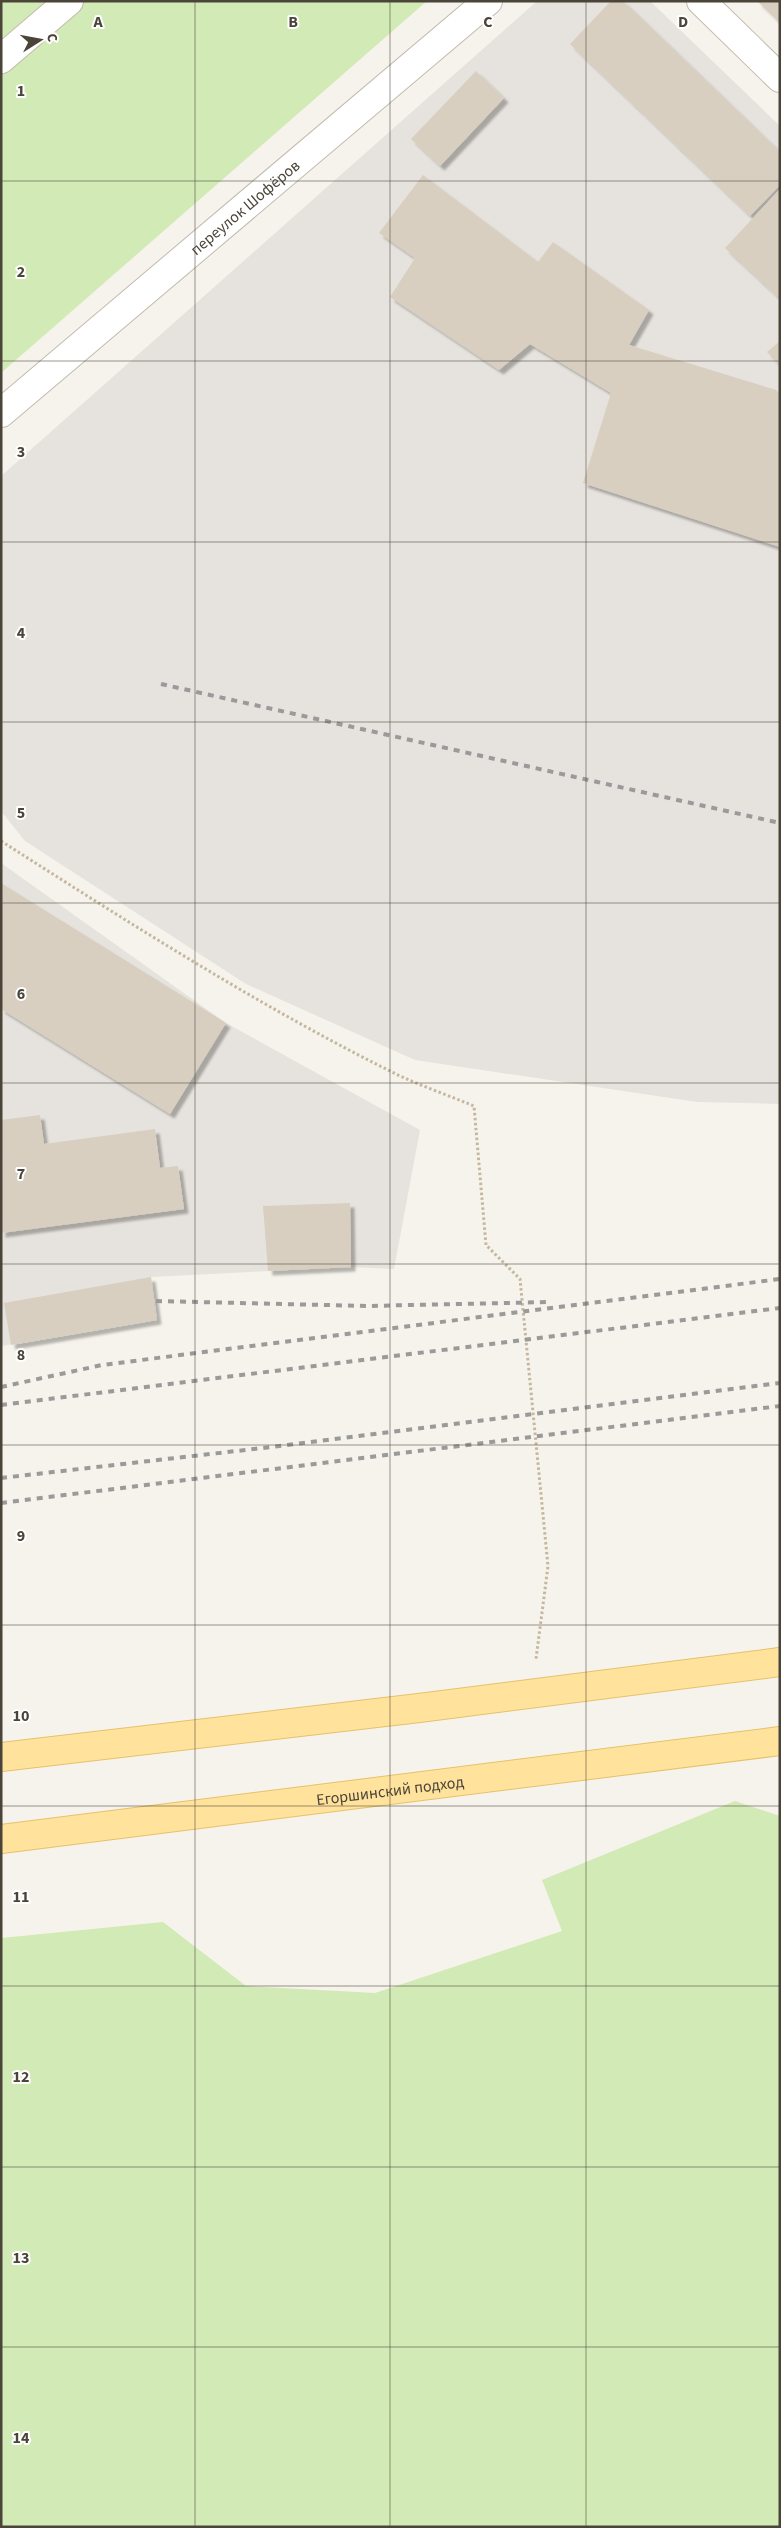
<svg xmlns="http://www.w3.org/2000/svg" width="781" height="2528" font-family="'Source Sans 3',sans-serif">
	<defs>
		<filter id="shadow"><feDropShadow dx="4.5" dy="4.5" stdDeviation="1" flood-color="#0004"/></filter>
	</defs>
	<rect width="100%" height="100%" fill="#f6f3ec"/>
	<!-- industrial -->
	<g fill="#e6e2dd">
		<polygon points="537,1 650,1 780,126 780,1104 697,1102 415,1060 246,984 25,841 1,811 1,476"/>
		<polygon points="1,863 226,1023 420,1130 394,1269 351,1267 151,1277 157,1320 1,1346"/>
	</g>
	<!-- green -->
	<g fill="#d2eab5">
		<polygon points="1,1 427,1 1,373"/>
		<polygon points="735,1801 780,1816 780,2527 1,2527 1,1938 163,1922 246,1986 375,1993 562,1931 542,1880"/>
	</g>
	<!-- building -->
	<g fill="#d8cfc1" filter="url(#shadow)">
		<polygon points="611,1 623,1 780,152 780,185 750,216 570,44"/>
		<polygon points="757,1 780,1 780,23"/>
		<polygon points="476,71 504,98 440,166 411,139"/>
		<polygon points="423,175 538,262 553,242 649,310 629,345 776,390 780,394 780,547 583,483 611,393 530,344 499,370 390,297 415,258 379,233"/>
		<polygon points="780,189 780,295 778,297 725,248"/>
		<polygon points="780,341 780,366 767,352"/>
		<polygon points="1,883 226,1023 170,1114 1,1009"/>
		<polygon points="40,1115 44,1144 155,1129 160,1168 178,1166 184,1209 1,1233 1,1120"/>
		<polygon points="350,1203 351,1267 268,1271 263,1206"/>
		<polygon points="151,1277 157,1320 11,1345 4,1303"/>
	</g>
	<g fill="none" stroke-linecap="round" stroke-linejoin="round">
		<!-- minor casing -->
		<g stroke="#c2bbae" stroke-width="30">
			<g id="minor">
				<polyline points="701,1 780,78"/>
				<polyline points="1,59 69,1"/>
				<path id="s1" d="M1 413 488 1"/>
			</g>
		</g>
		<!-- major casing -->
		<g stroke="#e6c16a" stroke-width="30">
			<g id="major">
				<polyline points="1,1757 419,1708 780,1662"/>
				<path id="s2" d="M1 1839 780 1741"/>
			</g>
		</g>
		<!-- path -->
		<path stroke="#c4b79f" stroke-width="3" stroke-dasharray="2.5 2.5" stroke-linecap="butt" d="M1 841C131 924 262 1008 400 1076 424 1087 450 1096 474 1106L486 1245 520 1279 548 1566 536 1659"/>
		<!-- minor -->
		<use href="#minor" stroke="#fff" stroke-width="28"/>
		<!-- major -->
		<use href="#major" stroke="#ffe39c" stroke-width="28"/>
		<!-- rail -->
		<g stroke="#9a9a9a" stroke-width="4" stroke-dasharray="6 6" stroke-linecap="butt">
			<polyline points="161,684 780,823"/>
			<polyline points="156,1301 367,1306 551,1302"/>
			<polyline points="1,1387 102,1365 780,1279"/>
			<polyline points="1,1405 780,1308"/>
			<polyline points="1,1478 280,1446 780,1383"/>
			<polyline points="1,1503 780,1406"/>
		</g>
	</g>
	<!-- grid -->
	<path fill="none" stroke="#4b4439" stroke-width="1" stroke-opacity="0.55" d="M195 1V2527M390 1V2527M586 1V2527M1 181H780M1 361H780M1 542H780M1 722H780M1 903H780M1 1083H780M1 1264H780M1 1445H780M1 1625H780M1 1806H780M1 1986H780M1 2167H780M1 2347H780"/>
	<g text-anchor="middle" stroke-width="4" stroke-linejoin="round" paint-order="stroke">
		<!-- street labels -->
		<g font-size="16" fill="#4b4439" stroke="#fff">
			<text dy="6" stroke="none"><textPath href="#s1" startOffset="319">переулок Шофёров</textPath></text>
			<text dy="6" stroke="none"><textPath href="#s2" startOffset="392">Егоршинский подход</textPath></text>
		</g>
	</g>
	<g font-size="16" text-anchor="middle" font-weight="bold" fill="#4b4439" stroke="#fff" stroke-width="4" stroke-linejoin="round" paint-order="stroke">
		<text x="98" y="27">A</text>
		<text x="293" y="27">B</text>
		<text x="488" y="27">C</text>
		<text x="683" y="27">D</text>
		<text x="21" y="96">1</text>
		<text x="21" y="277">2</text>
		<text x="21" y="457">3</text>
		<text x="21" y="638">4</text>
		<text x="21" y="818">5</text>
		<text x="21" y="999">6</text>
		<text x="21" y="1179">7</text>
		<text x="21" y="1360">8</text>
		<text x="21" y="1541">9</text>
		<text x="21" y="1721">10</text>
		<text x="21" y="1902">11</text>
		<text x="21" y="2082">12</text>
		<text x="21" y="2263">13</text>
		<text x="21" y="2443">14</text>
	</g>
	<!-- border -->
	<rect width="781" height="2528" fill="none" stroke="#4b4439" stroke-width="5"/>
	<!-- north arrow -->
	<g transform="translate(40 40) rotate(79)" stroke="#ffffff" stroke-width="4" paint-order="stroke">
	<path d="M0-4L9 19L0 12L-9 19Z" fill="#4b4439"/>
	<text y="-8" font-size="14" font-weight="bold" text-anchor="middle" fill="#4b4439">С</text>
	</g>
</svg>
